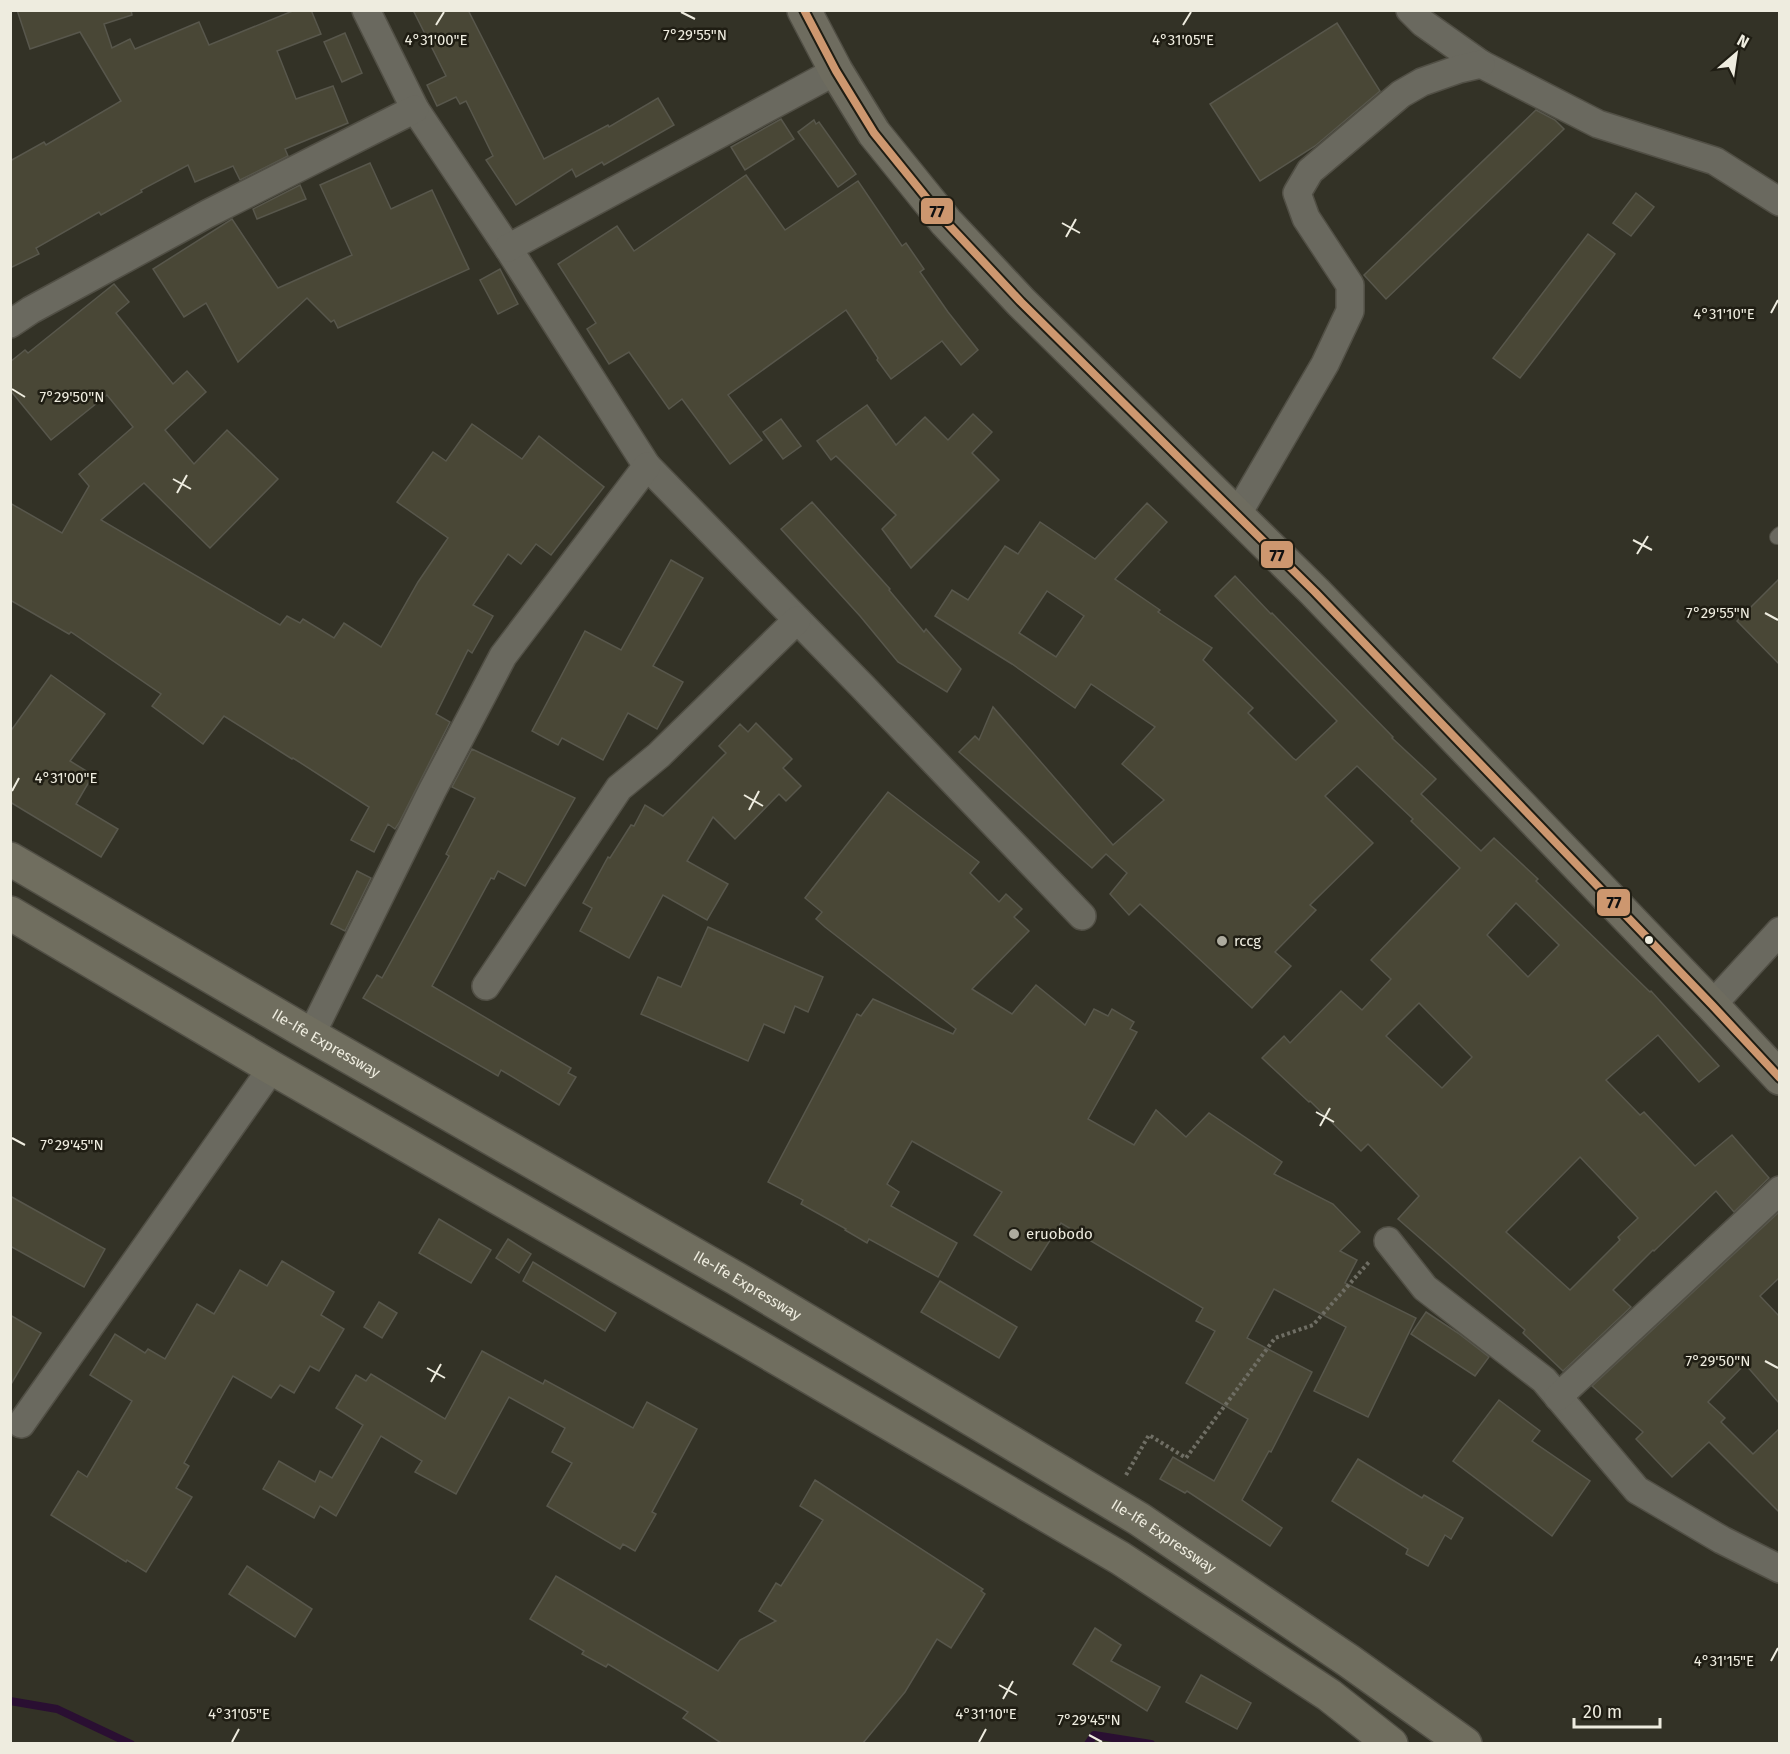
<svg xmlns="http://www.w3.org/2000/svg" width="1790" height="1754" font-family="'Fira Sans',sans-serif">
	<rect width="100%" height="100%" fill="#333226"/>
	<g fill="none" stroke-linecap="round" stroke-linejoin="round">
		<!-- stream -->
		<g stroke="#2a0f32" stroke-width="8">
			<polyline points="10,1701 57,1709 131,1744"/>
			<polyline points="1088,1744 1094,1735 1151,1744"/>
		</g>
	</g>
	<!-- building -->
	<g fill="#494736" stroke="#58574c" stroke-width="1.5" fill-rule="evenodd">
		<polygon points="17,10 131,10 132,15 104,24 112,48 130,39 135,49 199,22 209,45 295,10 311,10 321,34 277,51 296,99 333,86 348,123 285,149 288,156 240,180 233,166 195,182 188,165 141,190 142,192 101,215 99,212 36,248 39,254 10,268 10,161 44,142 46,145 121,101 80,32 30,49"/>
		<polygon points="413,10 468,10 544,159 608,125 609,127 658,98 674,125 604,165 602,162 576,177 572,169 516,205 486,160 493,156 466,101 460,104 456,97 437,106 427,85 446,76"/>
		<polygon points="1337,23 1380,91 1315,146 1260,181 1210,104"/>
		<polygon points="345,33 362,73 342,82 324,42"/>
		<polygon points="1536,110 1555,120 1564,129 1386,299 1364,275"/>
		<polygon points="781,119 794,139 745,170 731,147"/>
		<polygon points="814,120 816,124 819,122 856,174 838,187 798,132"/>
		<polygon points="370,163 391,209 432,190 469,269 338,328 334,320 331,322 307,298 238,362 206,303 184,317 153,269 232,219 278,288 352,255 320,185"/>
		<polygon points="746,175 785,230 858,181 902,246 906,243 924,269 920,272 948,312 978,350 961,365 942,341 891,379 877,360 878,358 846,310 728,395 762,440 730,464 682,399 669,409 629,352 609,364 587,329 596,323 558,264 617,226 634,251"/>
		<polygon points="300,185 306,199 257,219 253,209"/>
		<polygon points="1636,193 1654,207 1631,236 1613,223"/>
		<polygon points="1588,234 1615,254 1520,378 1493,358"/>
		<polygon points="500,269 518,304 498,314 480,280"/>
		<polygon points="114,284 129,302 116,313 173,384 187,371 206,392 165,430 194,464 227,430 278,479 210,548 144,483 101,520 280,625 287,616 300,623 303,619 334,638 344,623 381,647 418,582 448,538 397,502 433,452 446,461 472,424 522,459 539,436 604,487 551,555 536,544 521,564 508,554 473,605 493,616 472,653 468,650 436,714 450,722 399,823 395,829 388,824 374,852 351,840 369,807 293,758 292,759 224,716 203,744 152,706 161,694 71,632 69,634 10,600 10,503 62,533 89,486 79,474 133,427 107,395 51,440 10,390 10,362 25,350 28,353"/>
		<polygon points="867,405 896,445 925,417 948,440 973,414 992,432 972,453 999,480 911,568 882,529 896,515 836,456 831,460 817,441"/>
		<polygon points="781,419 801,446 783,459 763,432"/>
		<polygon points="812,502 890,589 889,590 924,632 926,629 961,669 947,692 898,662 860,616 781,529"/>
		<path d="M1147 503 1167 522 1115 579 1160 610 1158 612 1212 648 1203 660 1253 708 1248 713 1293 758 1296 760 1337 721 1215 596 1235 576 1271 614 1272 613 1393 737 1392 738 1436 779 1421 794 1481 851 1494 838 1538 879 1536 881 1650 992 1651 991 1719 1066 1699 1082 1658 1035 1606 1080 1640 1115 1644 1112 1695 1166 1732 1135 1769 1178 1734 1212 1716 1191 1654 1251 1653 1250 1613 1290 1631 1307 1563 1371 1523 1333 1525 1330 1398 1219 1419 1196 1368 1144 1361 1151 1310 1101 1309 1102 1262 1058 1284 1036 1290 1043 1341 991 1362 1010 1391 979 1371 960 1460 868 1411 821 1413 819 1357 766 1325 796 1373 843 1310 905 1316 910 1275 952 1291 966 1252 1008 1140 904 1129 915 1110 894 1127 873 1106 854 1092 868 959 752 975 736 979 740 993 707 1113 845 1164 800 1122 764 1155 727 1091 684 1075 708 1012 664 935 616 952 590 968 600 1005 546 1018 554 1040 522 1095 559ZM1047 591 1084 616 1056 657 1019 633ZM1516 903 1559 945 1528 977 1487 935ZM1419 1003 1472 1057 1442 1088 1386 1036ZM1580 1157 1638 1218 1618 1237 1620 1240 1570 1290 1506 1232Z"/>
		<polygon points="671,560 703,578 653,666 683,682 657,729 628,713 603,760 562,738 558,745 532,731 585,631 621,650"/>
		<polygon points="1779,579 1779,664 1737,621"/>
		<polygon points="51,675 105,714 70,761 93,775 76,804 118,829 101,857 10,802 10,732"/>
		<polygon points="756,723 792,759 783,768 801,786 786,801 779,794 735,839 713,817 687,861 728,884 707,920 663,895 629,958 580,931 592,908 583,903 608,857 610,858 631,825 634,826 645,805 663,816 726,753 719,746 740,724 748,732"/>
		<polygon points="472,749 575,798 525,886 498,871 494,879 491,878 432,986 571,1068 568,1073 576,1077 559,1105 501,1070 498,1076 363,998 377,975 382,978 449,856 446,854 475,798 452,787"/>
		<polygon points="888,792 979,862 970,873 999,902 1006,894 1022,909 1014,917 1029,931 972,989 1012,1014 1036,985 1085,1025 1094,1009 1108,1016 1112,1009 1134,1022 1130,1029 1137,1032 1088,1119 1134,1145 1156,1110 1186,1137 1209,1113 1282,1162 1274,1174 1333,1204 1360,1232 1340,1251 1357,1260 1345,1283 1416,1318 1368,1417 1314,1391 1346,1327 1274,1289 1247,1338 1312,1372 1271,1452 1269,1451 1242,1500 1282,1528 1270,1546 1187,1491 1185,1493 1160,1479 1173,1457 1214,1481 1248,1419 1186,1383 1215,1331 1196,1321 1203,1308 1061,1223 1031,1270 974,1235 1002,1192 912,1141 887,1184 899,1192 891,1206 957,1243 938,1277 869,1239 867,1243 845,1230 846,1229 801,1204 803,1200 768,1182 857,1014 861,1016 873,999 953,1034 956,1029 825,927 816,919 822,912 805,898"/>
		<polygon points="357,871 371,878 345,931 331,924"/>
		<polygon points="708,927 823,977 808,1012 795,1006 784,1033 764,1024 748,1061 641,1014 658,977 681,987"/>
		<polygon points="10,1196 105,1249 84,1287 10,1246"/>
		<polygon points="1779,1212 1779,1278 1760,1296 1779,1316 1779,1403 1745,1364 1708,1402 1725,1418 1721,1422 1753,1454 1779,1429 1779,1512 1709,1442 1672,1477 1636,1439 1643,1432 1592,1386"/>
		<polygon points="439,1219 491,1250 471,1283 419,1253"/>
		<polygon points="508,1239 531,1254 519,1273 496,1258"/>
		<polygon points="282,1261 334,1292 321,1315 344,1329 319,1371 310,1366 294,1393 280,1385 271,1398 233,1376 184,1463 189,1466 176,1488 192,1497 146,1572 127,1560 126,1562 51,1515 78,1471 87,1477 132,1401 90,1375 115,1334 145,1353 148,1349 165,1359 197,1304 214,1314 240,1270 267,1286"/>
		<polygon points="533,1262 616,1313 605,1331 523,1281"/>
		<polygon points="940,1281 1017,1327 999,1358 921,1312"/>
		<polygon points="379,1302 397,1313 382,1338 364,1327"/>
		<polygon points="1426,1312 1458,1333 1489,1357 1475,1376 1411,1334"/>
		<polygon points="10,1315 41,1333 10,1386"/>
		<polygon points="482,1351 543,1384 545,1380 633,1428 647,1402 697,1429 652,1512 656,1514 635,1551 623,1544 620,1549 547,1506 572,1463 552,1452 565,1428 509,1397 456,1494 415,1472 422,1461 381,1436 336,1516 320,1506 314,1518 263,1489 279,1461 315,1482 320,1471 332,1478 363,1425 336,1408 356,1375 366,1381 371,1374 445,1419"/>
		<polygon points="1499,1400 1540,1431 1532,1441 1590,1481 1552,1536 1453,1461"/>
		<polygon points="1358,1459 1422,1498 1424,1495 1463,1518 1451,1539 1445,1535 1428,1566 1406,1554 1408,1549 1332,1501"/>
		<polygon points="815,1480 983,1589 981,1591 985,1594 951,1648 937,1639 905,1692 863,1743 721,1743 683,1718 688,1712 608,1664 606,1667 582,1654 584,1651 530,1619 556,1576 718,1671 740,1640 776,1621 759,1611 776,1583 781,1586 823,1520 800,1506"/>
		<polygon points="247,1566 312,1609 295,1637 229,1594"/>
		<polygon points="1095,1628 1121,1645 1111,1661 1160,1687 1147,1711 1073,1664"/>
		<polygon points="1201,1675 1251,1703 1237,1729 1186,1702"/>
	</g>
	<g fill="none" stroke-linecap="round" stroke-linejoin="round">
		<!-- lane casing -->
		<g stroke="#514f45" stroke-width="16">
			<polyline id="lane" points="1777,537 1780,534"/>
		</g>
		<!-- street casing -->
		<g stroke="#514f45" stroke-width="30">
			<g id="street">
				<polyline points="366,10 415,109 508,248 647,466 862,686 1082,916"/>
				<polyline points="1410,10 1423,23 1481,64 1598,124 1715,161 1780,202"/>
				<polyline points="508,248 836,71"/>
				<polyline points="10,324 31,310 207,214 415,109"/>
				<polyline points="1237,515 1325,364 1350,311 1350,285 1306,218 1297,193 1310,171 1401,94 1422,82 1459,69 1481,64"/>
				<polyline points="486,986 619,788 659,755 797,620"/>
				<polyline points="1712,1005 1780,931"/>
				<polyline points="311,1035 432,791 503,656 647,466"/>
				<polyline points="1388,1241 1425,1288 1544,1380 1637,1490 1722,1540 1780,1569"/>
				<polyline points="1558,1397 1780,1190"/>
				<polyline points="21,1424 272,1068"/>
			</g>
		</g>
		<!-- secondary casing -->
		<g stroke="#514f45" stroke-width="36">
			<polyline id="secondary" points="804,10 836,71 874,133 946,222 1021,302 1315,592 1712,1005 1780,1078"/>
		</g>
		<!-- primary casing -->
		<g stroke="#514f45" stroke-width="36">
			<g id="primary">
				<path id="s1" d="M10 859 311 1035 737 1279 1139 1519 1349 1661 1465 1744"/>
				<polyline points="10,913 272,1068 743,1338 1120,1558 1329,1695 1391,1744"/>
			</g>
		</g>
		<!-- path -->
		<polyline stroke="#6f6e64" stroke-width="4" stroke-dasharray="3 3" stroke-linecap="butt" points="1126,1475 1149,1435 1186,1458 1275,1338 1313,1325 1369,1262"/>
		<!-- lane -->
		<use href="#lane" stroke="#6a695f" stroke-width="14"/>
		<!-- street -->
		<use href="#street" stroke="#6a695f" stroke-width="27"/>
		<!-- secondary -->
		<use href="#secondary" stroke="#6e6c5f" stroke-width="33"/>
		<!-- primary -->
		<use href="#primary" stroke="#706e5f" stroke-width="33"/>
		<!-- bus-1 casing -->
		<g stroke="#1f1d13" stroke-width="12">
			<polyline id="bus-1" points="804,10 836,71 874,133 946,222 1021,302 1315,592 1712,1005 1780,1078"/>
		</g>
		<!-- bus-1 -->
		<use href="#bus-1" stroke="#cd976f" stroke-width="8"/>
	</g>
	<!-- ticks -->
	<path fill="none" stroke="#eeecdf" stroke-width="2" d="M681 12 695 19M436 25 444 12M1183 25 1191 12M1062 223 1080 233M1066 237 1076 219M1771 313 1778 300M12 389 25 397M173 479 191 489M177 493 187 475M1633 540 1652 550M1637 554 1648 536M1765 613 1778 620M12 791 19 778M744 795 763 806M749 810 759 791M1316 1112 1334 1122M1320 1126 1330 1108M12 1138 25 1145M1765 1361 1778 1368M427 1368 445 1378M431 1382 441 1364M1771 1661 1778 1648M999 1685 1017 1695M1003 1699 1013 1681M1089 1735 1102 1742M232 1742 239 1729M979 1742 986 1729"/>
	<!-- markers -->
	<circle fill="#eeecdf" stroke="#1f1d13" stroke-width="2" cx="1649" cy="940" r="5"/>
	<g fill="#adab9e" stroke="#1f1d13" stroke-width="2">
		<circle cx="1222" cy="941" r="6"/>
		<circle cx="1014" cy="1234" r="6"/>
	</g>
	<g text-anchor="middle" stroke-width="5" stroke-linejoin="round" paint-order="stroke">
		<!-- poi labels -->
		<g font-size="15" fill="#eeecdf" stroke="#1f1d13" text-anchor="start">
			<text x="1234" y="946">rccg</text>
			<text x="1026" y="1239">eruobodo</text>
		</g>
		<!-- street labels -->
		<g font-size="15" fill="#eeecdf" stroke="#1f1d13">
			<text dy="5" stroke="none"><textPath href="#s1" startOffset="366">Ile-Ife Expressway</textPath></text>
			<text dy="5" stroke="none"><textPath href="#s1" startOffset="852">Ile-Ife Expressway</textPath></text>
			<text dy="5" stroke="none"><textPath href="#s1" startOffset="1338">Ile-Ife Expressway</textPath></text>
		</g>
	</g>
	<g font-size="15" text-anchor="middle" fill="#eeecdf" stroke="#1f1d13" stroke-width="5" stroke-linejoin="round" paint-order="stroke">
		<text x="695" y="40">7°29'55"N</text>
		<text x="436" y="45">4°31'00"E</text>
		<text x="1183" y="45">4°31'05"E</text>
		<text x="1724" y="319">4°31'10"E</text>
		<text x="72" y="402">7°29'50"N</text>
		<text x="1718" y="618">7°29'55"N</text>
		<text x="66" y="783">4°31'00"E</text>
		<text x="72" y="1150">7°29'45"N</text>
		<text x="1718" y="1366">7°29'50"N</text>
		<text x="1724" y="1666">4°31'15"E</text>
		<text x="239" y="1719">4°31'05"E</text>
		<text x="986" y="1719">4°31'10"E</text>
		<text x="1089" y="1725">7°29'45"N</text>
	</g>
	<g stroke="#1f1d13" stroke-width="2">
		<rect x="920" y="197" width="34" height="28" rx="6" fill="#cd976f"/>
		<rect x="1260" y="540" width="34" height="29" rx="6" fill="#cd976f"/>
		<rect x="1596" y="888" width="35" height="29" rx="6" fill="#cd976f"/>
	</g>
	<g font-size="16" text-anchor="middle" font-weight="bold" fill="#111">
		<text x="937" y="217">77</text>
		<text x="1277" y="561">77</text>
		<text x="1614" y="908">77</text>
	</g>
	<!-- border -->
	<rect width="1790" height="1754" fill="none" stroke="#eeecdf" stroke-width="24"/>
	<!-- north arrow -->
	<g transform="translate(1736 54) rotate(29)" stroke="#1f1d13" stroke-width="4.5" paint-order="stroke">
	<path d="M0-4.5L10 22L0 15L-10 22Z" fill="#eeecdf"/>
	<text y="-9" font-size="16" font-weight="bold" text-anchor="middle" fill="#eeecdf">N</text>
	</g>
	<!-- scale -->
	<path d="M1574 1718v9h86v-9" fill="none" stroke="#eeecdf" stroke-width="3"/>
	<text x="1583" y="1718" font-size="18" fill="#eeecdf" stroke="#1f1d13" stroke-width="4.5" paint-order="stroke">20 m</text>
</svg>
